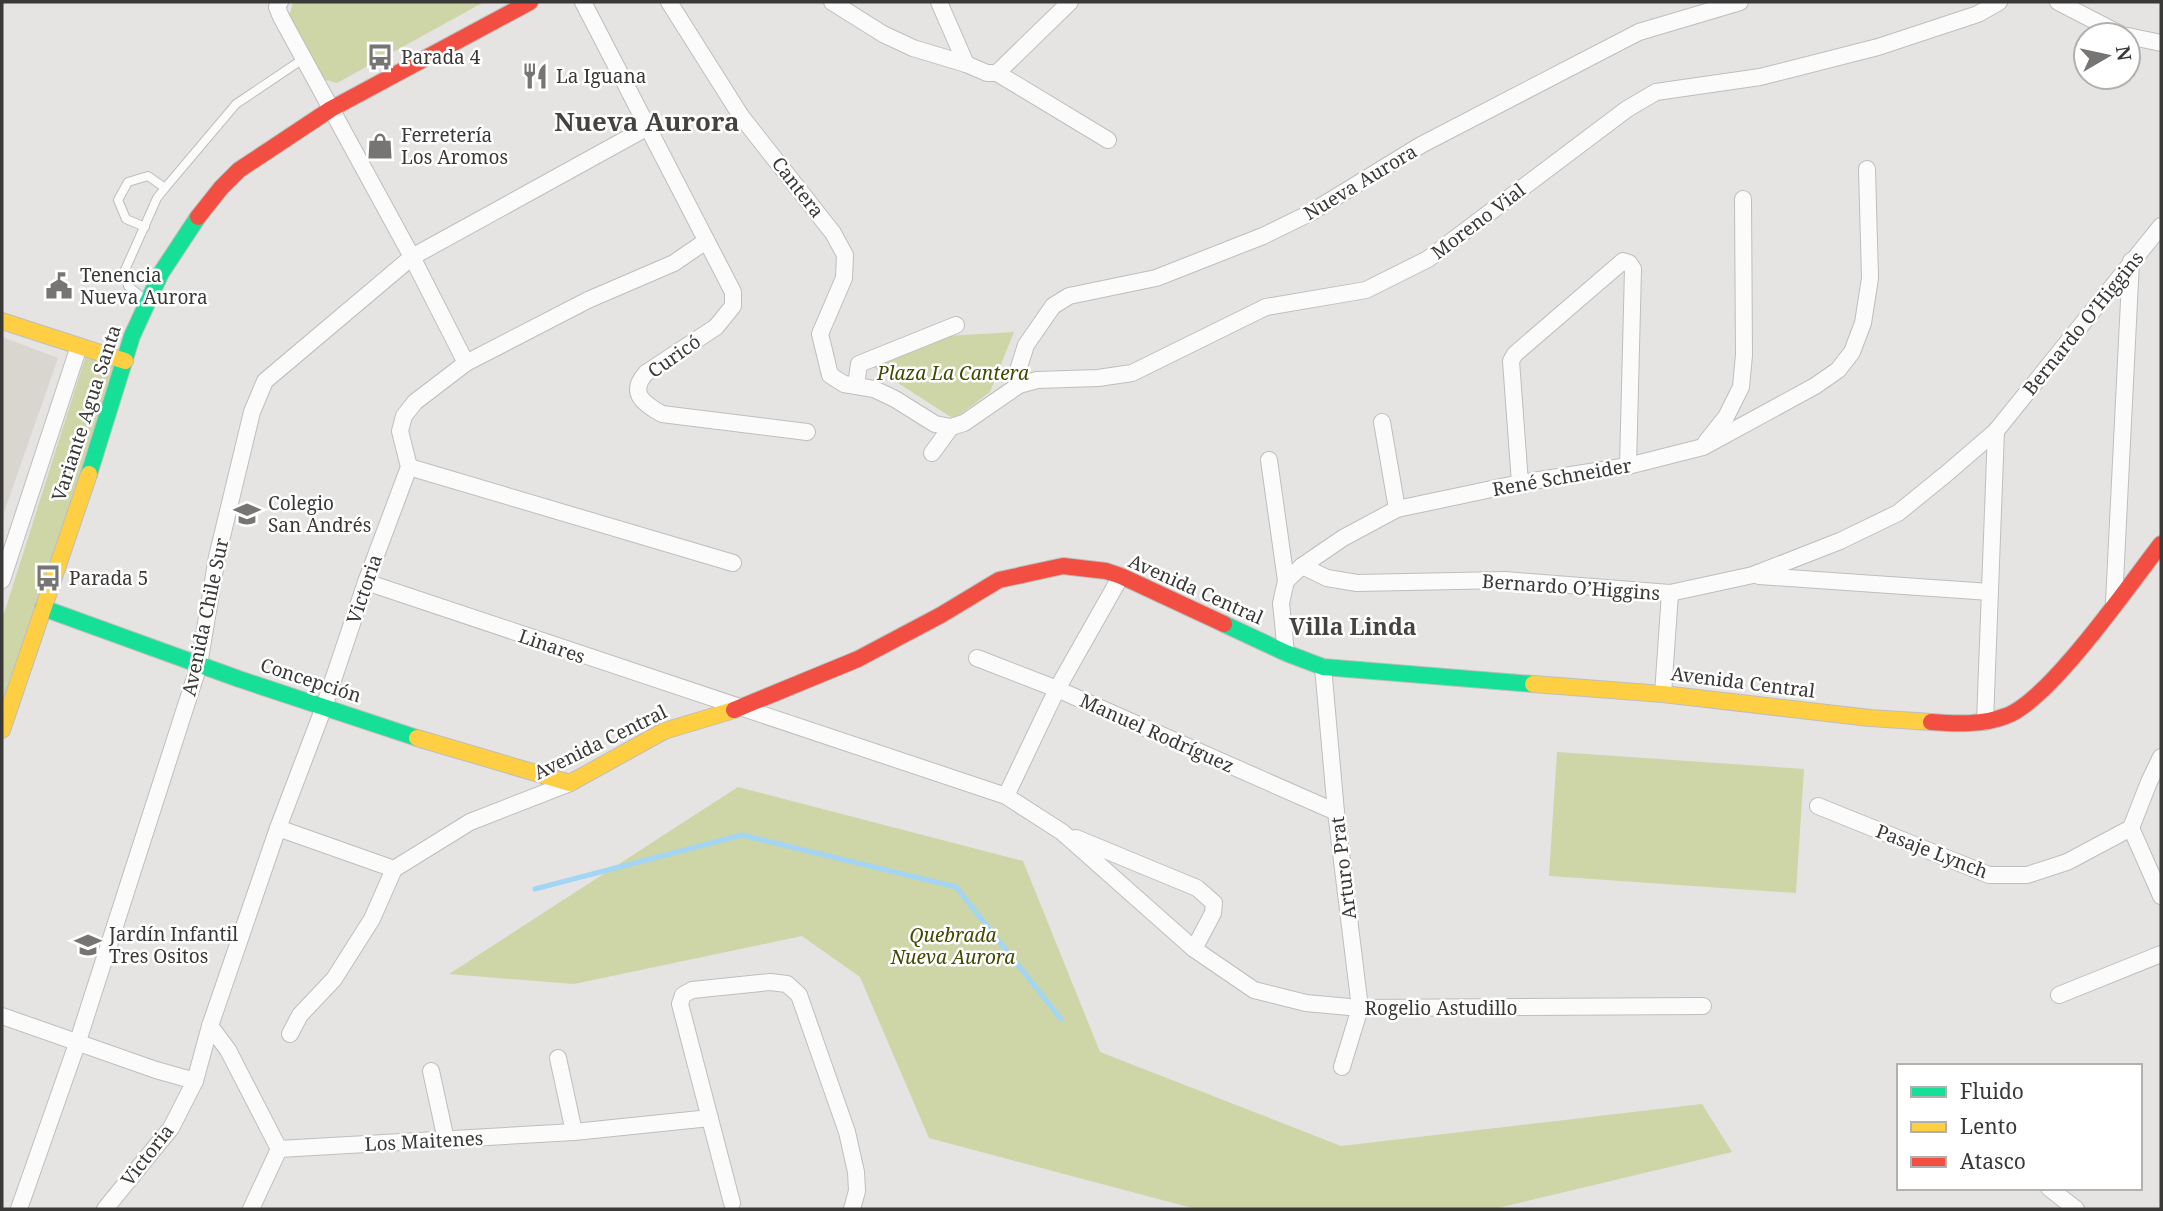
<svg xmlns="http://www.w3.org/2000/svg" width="2163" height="1211" font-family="'Noto Serif',serif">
	<rect width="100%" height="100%" fill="#e5e4e2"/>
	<!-- built -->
	<polygon fill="#d9d6cf" points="2,337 58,358 2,518"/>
	<!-- green -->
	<g fill="#ced5a7">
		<polygon points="293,2 484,2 337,83 323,79 289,17"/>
		<polygon points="1014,332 990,392 954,419 870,365 947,336"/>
		<polygon points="86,355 118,365 2,719 2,620"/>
		<polygon points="1557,752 1804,769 1796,893 1549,876"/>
		<polygon points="738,787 1023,861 1100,1052 1341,1146 1702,1104 1732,1152 1494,1209 1196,1209 929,1138 860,977 802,936 574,984 449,974"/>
	</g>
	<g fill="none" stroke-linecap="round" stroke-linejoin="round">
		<!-- stream -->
		<polyline stroke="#a3d5f5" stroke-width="5" points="535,889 742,835 956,887 1061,1019"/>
		<!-- lane casing -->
		<g stroke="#bebebc" stroke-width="10">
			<g id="lane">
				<polyline points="145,227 126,219 118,200 128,182 148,176 165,188"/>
				<polyline points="147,301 128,286 125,270 157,198 165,188 236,104 303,59"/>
			</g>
		</g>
		<!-- street casing -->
		<g stroke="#bebebc" stroke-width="18">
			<g id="street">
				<polyline points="280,2 277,7 281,17 412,257 466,363"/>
				<path d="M583 2 733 292V306L716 327 646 373C628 393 644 404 662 414L807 432"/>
				<polyline points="669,2 741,116 833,233 845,255 844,278 820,334 830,375 844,384 874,389 895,399 935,424 951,427 964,423 1019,385 1037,380 1098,378 1132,373 1266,307 1366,290 1428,259 1627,109 1656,92 1760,77 1878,47 1978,14 1999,2"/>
				<polyline points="832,2 883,34 913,48 966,64 987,73 997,73 1070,2"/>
				<polyline points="939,2 966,64"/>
				<polyline points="2058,2 2122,35"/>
				<polyline points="2128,36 2161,43"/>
				<polyline points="997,73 1108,140"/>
				<polyline points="856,385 859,364 956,325"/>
				<polyline points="1019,385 1019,367 1026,345 1053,306 1069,296 1156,278 1263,236 1310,213 1421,145 1639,32 1740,2"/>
				<polyline points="1382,422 1397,509"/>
				<polyline points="1706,442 1726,417 1741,387 1744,355 1743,199"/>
				<polyline points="932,453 951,427"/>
				<polyline points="1269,460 1286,581 1281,603 1286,653"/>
				<polyline points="409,467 733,563"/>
				<polyline points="1520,483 1511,361 1515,354 1623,261 1629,263 1633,269 1628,466"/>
				<polyline points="1302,566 1327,578 1357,583 1505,580 1670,593 1753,575 1840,541 1898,513 1946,474 1996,431 2161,226"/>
				<polyline points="1759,576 1990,592"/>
				<polyline points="2,580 79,346"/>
				<polyline points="1286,581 1302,566 1343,538 1397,509 1520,483 1628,466 1703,447 1815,386 1838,370 1852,352 1863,323 1870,278 1867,169"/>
				<polyline points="366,582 1006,796 1062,832 1194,949 1254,990 1306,1003 1360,1008 1703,1006"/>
				<polyline points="2114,602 2131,261"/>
				<polyline points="977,658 1057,689 1336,812"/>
				<polyline points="1323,667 1336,812 1360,1008 1342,1067"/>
				<polyline points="1663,694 1670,593"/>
				<polyline points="1985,722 1996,431"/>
				<polyline points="1006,796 1057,689 1121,576"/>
				<polyline points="1818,806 1989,875 2027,875 2067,862 2131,828 2149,782 2161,757"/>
				<polyline points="278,828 394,869"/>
				<polyline points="2131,828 2161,896"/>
				<polyline points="1076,838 1197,888 1214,903 1213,913 1194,949"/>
				<polyline points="2059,995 2161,954"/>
				<polyline points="2,1016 156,1070 195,1081"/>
				<polyline points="210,1026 228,1050 279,1149"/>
				<polyline points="290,1034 300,1015 334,979 372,919 394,869 470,822 570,783"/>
				<polyline points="558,1058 574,1132"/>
				<polyline points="431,1071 446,1140"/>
				<polyline points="279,1149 574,1132 710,1118"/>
				<polyline points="2049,1188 2076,1209"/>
				<polyline points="732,1203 680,1004 683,995 692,990 770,982 787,984 799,995 847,1132 856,1172 857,1191 852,1209"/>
				<polyline points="19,1209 78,1041 199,665 217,557 252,412 265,381 412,257 648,127"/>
				<polyline points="105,1209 171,1128 195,1081 210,1026 278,828 324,707 366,582 409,467 400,431 404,416 415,402 466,363 588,300 674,263 706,241"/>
				<polyline points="251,1209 279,1149"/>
			</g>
		</g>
		<!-- fast casing -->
		<g stroke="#bebebc" stroke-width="18">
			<g id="fast">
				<polyline points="89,474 132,336 161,273 198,217"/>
				<polyline points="43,608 239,679 417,738"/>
				<polyline points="1224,624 1286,653 1323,667 1533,684"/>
			</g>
		</g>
		<!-- slow casing -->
		<g stroke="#bebebc" stroke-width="18">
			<g id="slow">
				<polyline points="2,321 125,361"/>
				<polyline points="1533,684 1663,694 1870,718 1931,722"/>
				<polyline points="2,730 89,474"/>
				<polyline points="417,738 570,783 664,731 734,710"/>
			</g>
		</g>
		<!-- jam casing -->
		<g stroke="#bebebc" stroke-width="18">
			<g id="jam">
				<polyline points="198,217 221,188 239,170 331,109 530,2"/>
				<polyline points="734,710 858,659 941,615 999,580 1063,566 1106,571 1121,576 1224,624"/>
				<path d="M1931 722C1956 724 1983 725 2006 716 2049 701 2130 584 2161 544"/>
			</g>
		</g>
		<!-- lane -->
		<use href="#lane" stroke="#fbfbfb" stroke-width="8"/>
		<!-- street -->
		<use href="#street" stroke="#fbfbfb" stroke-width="16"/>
		<!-- fast -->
		<use href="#fast" stroke="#16e098" stroke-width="16"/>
		<!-- slow -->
		<use href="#slow" stroke="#ffcf43" stroke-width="16"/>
		<!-- jam -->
		<use href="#jam" stroke="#f24e42" stroke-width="16"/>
	</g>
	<!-- icons -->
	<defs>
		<g id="bus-bare" transform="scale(2.1)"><path d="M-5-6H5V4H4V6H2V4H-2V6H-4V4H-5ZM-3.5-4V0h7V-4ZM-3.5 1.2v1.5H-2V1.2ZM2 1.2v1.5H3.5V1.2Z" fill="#767574" stroke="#fff" stroke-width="2.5" paint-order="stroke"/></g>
		<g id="restaurant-bare" transform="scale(2.1)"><path d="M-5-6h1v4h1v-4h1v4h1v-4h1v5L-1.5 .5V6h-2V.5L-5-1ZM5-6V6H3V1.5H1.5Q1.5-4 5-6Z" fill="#767574" stroke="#fff" stroke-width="2.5" paint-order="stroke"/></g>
		<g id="shop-bare" transform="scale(2.1)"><path d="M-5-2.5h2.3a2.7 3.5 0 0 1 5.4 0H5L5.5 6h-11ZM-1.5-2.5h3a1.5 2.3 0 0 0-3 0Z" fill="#767574" stroke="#fff" stroke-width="2.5" paint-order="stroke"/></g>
		<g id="civic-bare" transform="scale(2.1)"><path d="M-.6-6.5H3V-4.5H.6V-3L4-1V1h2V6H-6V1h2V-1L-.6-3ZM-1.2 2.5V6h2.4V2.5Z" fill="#767574" stroke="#fff" stroke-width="2.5" paint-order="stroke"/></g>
		<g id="school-bare" transform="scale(2.1)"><path d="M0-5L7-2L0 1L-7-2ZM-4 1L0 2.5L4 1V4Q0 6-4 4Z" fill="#767574" stroke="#fff" stroke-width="2.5" paint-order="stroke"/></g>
	</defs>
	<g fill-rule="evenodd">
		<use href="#bus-bare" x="380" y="57"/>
		<use href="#restaurant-bare" x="535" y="76"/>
		<use href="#shop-bare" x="380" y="146"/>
		<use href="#civic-bare" x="59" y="286"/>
		<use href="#school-bare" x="247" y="514"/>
		<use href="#bus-bare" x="48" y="578"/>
		<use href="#school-bare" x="88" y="945"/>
	</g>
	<g text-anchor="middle" stroke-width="5" stroke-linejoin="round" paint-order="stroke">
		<!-- poi labels -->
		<g font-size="19" fill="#3a3938" stroke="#fff" text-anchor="start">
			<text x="401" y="64">Parada 4</text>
			<text x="556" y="83">La Iguana</text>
			<text x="401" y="142">Ferretería<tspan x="401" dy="22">Los Aromos</tspan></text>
			<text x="80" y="282">Tenencia<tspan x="80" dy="22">Nueva Aurora</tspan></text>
			<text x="268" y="510">Colegio<tspan x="268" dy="22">San Andrés</tspan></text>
			<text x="69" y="585">Parada 5</text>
			<text x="109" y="941">Jardín Infantil<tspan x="109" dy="22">Tres Ositos</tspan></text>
		</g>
		<!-- street labels -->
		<g font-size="19" fill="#3a3938" stroke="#fff">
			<text transform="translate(1360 182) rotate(-31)" y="7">Nueva Aurora</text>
			<text transform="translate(798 187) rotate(52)" y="7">Cantera</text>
			<text transform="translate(1478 221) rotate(-37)" y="7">Moreno Vial</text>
			<text transform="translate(2083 323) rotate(-51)" y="7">Bernardo O’Higgins</text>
			<text transform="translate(674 356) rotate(-35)" y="7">Curicó</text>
			<text transform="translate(86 413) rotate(-72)" y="7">Variante Agua Santa</text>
			<text transform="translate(1562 477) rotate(-10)" y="7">René Schneider</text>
			<text transform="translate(1571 587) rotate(4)" y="7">Bernardo O’Higgins</text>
			<text transform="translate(364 589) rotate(-71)" y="7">Victoria</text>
			<text transform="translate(1196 589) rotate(24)" y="7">Avenida Central</text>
			<text transform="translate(205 617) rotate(-78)" y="7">Avenida Chile Sur</text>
			<text transform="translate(552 646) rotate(19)" y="7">Linares</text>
			<text transform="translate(311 680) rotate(18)" y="7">Concepción</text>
			<text transform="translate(1743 682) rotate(7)" y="7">Avenida Central</text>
			<text transform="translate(1157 733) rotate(24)" y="7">Manuel Rodríguez</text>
			<text transform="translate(600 742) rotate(-26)" y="7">Avenida Central</text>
			<text transform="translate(1932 851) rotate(21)" y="7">Pasaje Lynch</text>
			<text transform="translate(1343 868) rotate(-97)" y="7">Arturo Prat</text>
			<text x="1441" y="1015">Rogelio Astudillo</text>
			<text transform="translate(424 1141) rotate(-3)" y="7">Los Maitenes</text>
			<text transform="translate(147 1155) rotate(-52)" y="7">Victoria</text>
		</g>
		<!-- park labels -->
		<g font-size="19" font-style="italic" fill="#414a00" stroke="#fff">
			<text x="953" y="380">Plaza La Cantera</text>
			<text x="953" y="942">Quebrada<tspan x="953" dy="22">Nueva Aurora</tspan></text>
		</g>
		<!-- quarter labels -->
		<g font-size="23" font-weight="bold" fill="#444340" stroke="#fff">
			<text x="1353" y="635">Villa Linda</text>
		</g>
		<!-- district labels -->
		<g font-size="26" font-weight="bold" fill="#444340" stroke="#fff">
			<text x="647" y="131">Nueva Aurora</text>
		</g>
	</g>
	<!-- border -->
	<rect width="2163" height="1211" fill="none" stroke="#3a3938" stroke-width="7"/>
	<!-- legend -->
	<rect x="1897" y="1064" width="245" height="126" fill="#ffffff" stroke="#b0b0af" stroke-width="2"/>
	<rect x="1911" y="1087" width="35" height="10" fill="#16e098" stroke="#b0b0af" stroke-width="2"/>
	<text x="1960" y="1099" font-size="21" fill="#3a3938">Fluido</text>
	<rect x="1911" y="1122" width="35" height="10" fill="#ffcf43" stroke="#b0b0af" stroke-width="2"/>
	<text x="1960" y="1134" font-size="21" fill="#3a3938">Lento</text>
	<rect x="1911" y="1157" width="35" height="10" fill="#f24e42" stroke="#b0b0af" stroke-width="2"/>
	<text x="1960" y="1169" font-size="21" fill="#3a3938">Atasco</text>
	<!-- north arrow -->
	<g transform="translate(2107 56) rotate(81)"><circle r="33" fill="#ffffff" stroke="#b0b0af" stroke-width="2"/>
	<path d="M0-5L12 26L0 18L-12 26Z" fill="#767574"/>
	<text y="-10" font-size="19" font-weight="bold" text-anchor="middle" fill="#3a3938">N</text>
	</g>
</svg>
